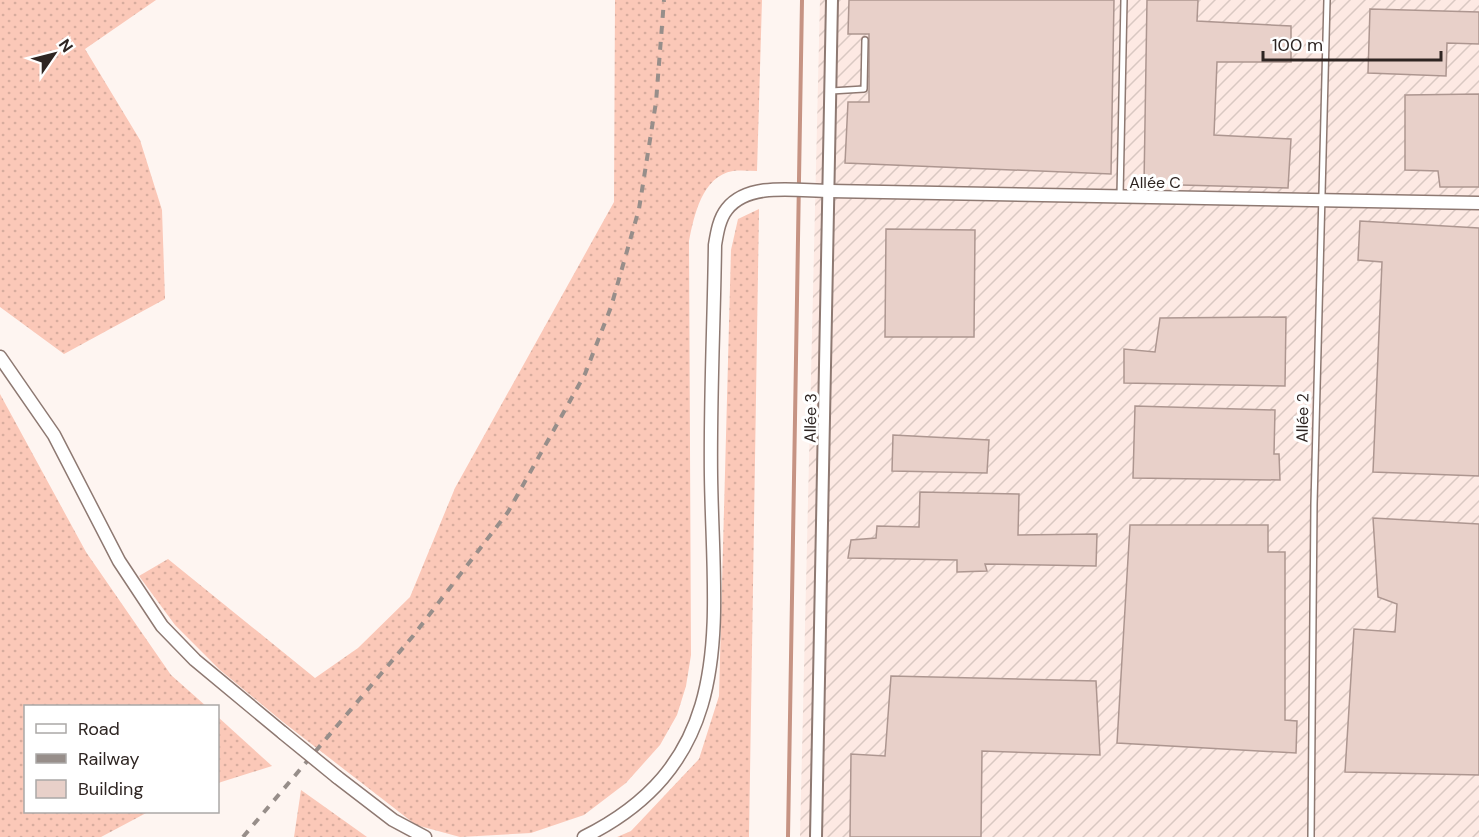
<svg xmlns="http://www.w3.org/2000/svg" width="1479" height="837" font-family="'DM Sans',sans-serif">
	<defs>
		<pattern id="industrial-furrows" width="10" height="10" patternUnits="userSpaceOnUse" patternTransform="scale(1.5)"><rect width="10" height="10" fill="#fde9e3"/><path d="M-1 1l2-2M0 10L10 0M9 11l2-2" fill="none" stroke="#d9c8c2"/></pattern>
		<pattern id="grass-dots" width="8" height="8" patternUnits="userSpaceOnUse" patternTransform="scale(1.5)"><rect width="8" height="8" fill="#fbc8b8"/><path d="M2 2h.1M6 6h.1" fill="none" stroke="#d7ac9e" stroke-width="1.8" stroke-linecap="round"/></pattern>
	</defs>
	<rect width="100%" height="100%" fill="#fef5f1"/>
	<!-- industrial -->
	<polygon fill="url(#industrial-furrows)" points="820,0 1479,0 1479,837 800,837"/>
	<!-- grass -->
	<g fill="url(#grass-dots)">
		<polygon points="0,0 156,0 85,49 140,140 162,210 165,299 64,354 0,307"/>
		<path d="M615 0H762L757 171C749 171 740 170 733 171 702 176 694 216 689 241L691 655 686 686 677 715 660 745 626 783 584 815 531 833 460 837 416 825 283 722 220 670 175 625 139 576 168 559 315 678 358 648 410 597 455 488 614 202Z"/>
		<polygon points="759,209 749,837 617,837 631,831 699,759 719,696 731,250 738,219"/>
		<polygon points="0,394 86,552 171,675 206,706 26,706 26,812 148,812 101,837 0,837"/>
		<polygon points="218,717 272,766 218,783"/>
		<polygon points="301,790 367,837 294,837"/>
	</g>
	<g fill="none" stroke-linecap="round" stroke-linejoin="round">
		<!-- stream -->
		<polyline stroke="#c69383" stroke-width="4" points="788,837 802,0"/>
	</g>
	<!-- building -->
	<g fill="#e8d0c9" stroke="#ad9690" stroke-width="1.5">
		<polygon points="849,0 1114,0 1111,174 845,163 848,102 869,102 869,34 848,34"/>
		<polygon points="1147,0 1198,0 1197,21 1291,26 1291,62 1217,62 1214,135 1291,139 1288,188 1144,184"/>
		<polygon points="1370,9 1479,12 1479,44 1447,43 1446,76 1368,73"/>
		<polygon points="1479,94 1479,187 1440,187 1438,171 1405,170 1405,95"/>
		<polygon points="1360,221 1479,228 1479,476 1373,472 1382,262 1358,260"/>
		<polygon points="886,229 975,230 974,337 885,337"/>
		<polygon points="1286,317 1285,386 1124,383 1124,349 1155,352 1160,318"/>
		<polygon points="1135,406 1275,410 1274,454 1279,454 1280,480 1133,478"/>
		<polygon points="893,435 989,440 987,473 892,471"/>
		<polygon points="920,492 1019,494 1018,535 1097,534 1096,566 985,564 987,571 957,572 957,560 848,558 851,540 876,538 877,526 919,527"/>
		<polygon points="1373,518 1479,524 1479,775 1345,772 1354,629 1395,632 1397,604 1378,597"/>
		<polygon points="1130,525 1268,525 1268,552 1285,552 1285,720 1297,721 1296,753 1117,743"/>
		<polygon points="891,676 1096,681 1100,755 982,751 981,837 850,837 851,754 885,756"/>
	</g>
	<g fill="none" stroke-linecap="round" stroke-linejoin="round">
		<!-- service casing -->
		<g stroke="#8e7972" stroke-width="8">
			<g id="service">
				<polyline points="831,91 864,89 865,40"/>
				<polyline points="1120,196 1124,0"/>
				<polyline points="1311,837 1314,504 1327,0"/>
			</g>
		</g>
		<!-- minor casing -->
		<g stroke="#8e7972" stroke-width="14">
			<polyline id="minor" points="816,837 832,0"/>
		</g>
		<!-- tertiary casing -->
		<g stroke="#8e7972" stroke-width="15">
			<g id="tertiary">
				<polyline points="0,357 54,435 119,561 162,626 195,660 283,733"/>
				<polyline points="337,777 393,820 425,837"/>
				<path d="M584 837C741 759 713 623 711 476 710 399 714 322 715 245 717 233 719 219 727 209 749 181 799 191 830 191L1479 203"/>
			</g>
		</g>
		<!-- service -->
		<use href="#service" stroke="#fff" stroke-width="5"/>
		<!-- minor -->
		<use href="#minor" stroke="#fff" stroke-width="10"/>
		<!-- tertiary -->
		<use href="#tertiary" stroke="#fff" stroke-width="12"/>
		<!-- rail -->
		<polyline stroke="#978e8a" stroke-width="4" stroke-dasharray="8 8" stroke-linecap="butt" points="243,837 413,636 508,512 585,374 611,307 639,209 656,102 664,0"/>
		<!-- tertiary-bridge casing -->
		<g stroke="#8e7972" stroke-width="15" stroke-linecap="butt">
			<polyline id="tertiary-bridge" points="283,733 337,777"/>
		</g>
		<!-- tertiary-bridge -->
		<use href="#tertiary-bridge" stroke="#fff" stroke-width="12"/>
	</g>
	<g text-anchor="middle" stroke-width="6" stroke-linejoin="round" paint-order="stroke">
		<!-- street labels -->
		<g font-size="16" fill="#2e2522" stroke="#fff">
			<text x="1155" y="188">Allée C</text>
			<text transform="translate(810 418) rotate(-89)" y="6">Allée 3</text>
			<text transform="translate(1302 418) rotate(-89)" y="6">Allée 2</text>
		</g>
	</g>
	<!-- legend -->
	<rect x="24" y="705" width="195" height="108" fill="#ffffff" stroke="#aba8a7" stroke-width="1.5"/>
	<rect x="36" y="724" width="30" height="9" fill="#ffffff" stroke="#aba8a7" stroke-width="1.5"/>
	<text x="78" y="735" font-size="18" fill="#2e2522">Road</text>
	<rect x="36" y="754" width="30" height="9" fill="#978e8a" stroke="#aba8a7" stroke-width="1.5"/>
	<text x="78" y="765" font-size="18" fill="#2e2522">Railway</text>
	<rect x="36" y="780" width="30" height="18" fill="#e8d0c9" stroke="#aba8a7" stroke-width="1.5"/>
	<text x="78" y="795" font-size="18" fill="#2e2522">Building</text>
	<!-- north arrow -->
	<g transform="translate(54 54) rotate(55)" stroke="#ffffff" stroke-width="4.5" paint-order="stroke">
	<path d="M0-4.5L10 22L0 15L-10 22Z" fill="#2e2522"/>
	<text y="-9" font-size="16" font-weight="bold" text-anchor="middle" fill="#2e2522">N</text>
	</g>
	<!-- scale -->
	<path d="M1263 51v9h178v-9" fill="none" stroke="#2e2522" stroke-width="3"/>
	<text x="1272" y="51" font-size="18" fill="#2e2522" stroke="#ffffff" stroke-width="4.5" paint-order="stroke">100 m</text>
</svg>
